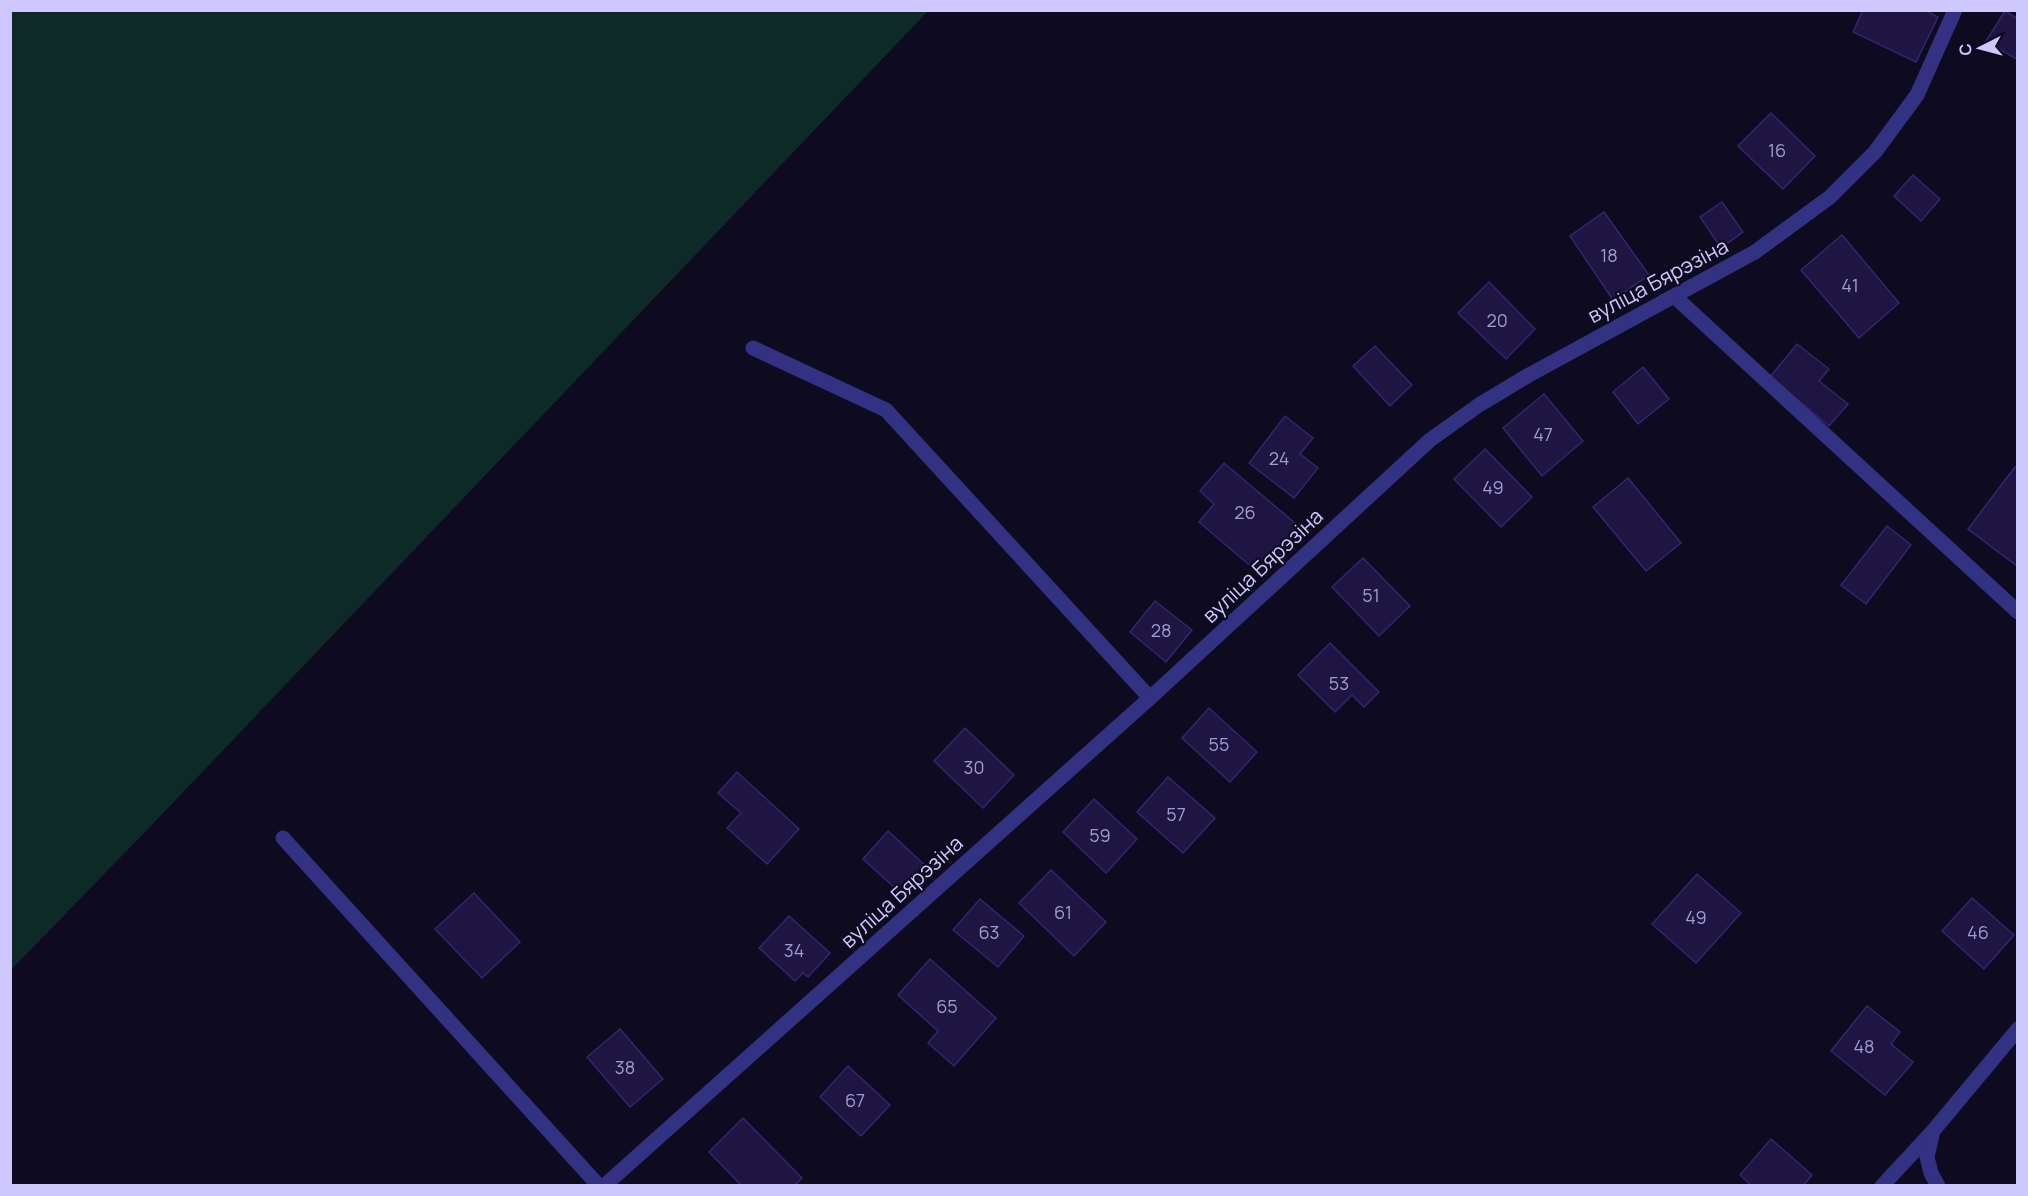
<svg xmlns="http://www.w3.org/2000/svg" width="2028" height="1196" font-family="Manrope,sans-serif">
	<rect width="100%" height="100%" fill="#0e0a1f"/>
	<!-- green -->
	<polygon fill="#0d2928" points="11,10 928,11 148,829 11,970"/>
	<!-- building -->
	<g fill="#1e1542" stroke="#332570" stroke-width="1.5">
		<polygon points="1863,10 1924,10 1938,17 1916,62 1853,32"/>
		<polygon points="2005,11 2018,19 2018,60 1986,41"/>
		<polygon points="1771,113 1815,156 1783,189 1738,146"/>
		<polygon points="1913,175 1940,199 1921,221 1894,196"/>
		<polygon points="1722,202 1743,232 1721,248 1700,217"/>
		<polygon points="1604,212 1649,275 1613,300 1570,236"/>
		<polygon points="1842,235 1899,303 1859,338 1801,270"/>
		<polygon points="1489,282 1535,329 1506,359 1458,313"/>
		<polygon points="1797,344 1829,369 1819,381 1848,404 1829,426 1770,377"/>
		<polygon points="1375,346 1412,385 1390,406 1353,366"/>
		<polygon points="1643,367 1669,399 1638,424 1613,392"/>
		<polygon points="1544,394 1583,441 1542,476 1503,428"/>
		<polygon points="1285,416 1313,438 1300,454 1318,468 1294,498 1249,463"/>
		<polygon points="1485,449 1532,497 1501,527 1454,479"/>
		<polygon points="1224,463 1302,529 1262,576 1199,522 1214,504 1200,491"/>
		<polygon points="2015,467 2018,468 2017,566 1968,529"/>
		<polygon points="1628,478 1681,543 1646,571 1593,507"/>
		<polygon points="1887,526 1911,545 1866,604 1841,585"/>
		<polygon points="1363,558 1410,606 1379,636 1332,587"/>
		<polygon points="1155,601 1192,630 1166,662 1130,632"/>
		<polygon points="1330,643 1379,692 1364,707 1352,695 1335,712 1298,675"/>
		<polygon points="1209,708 1257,752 1230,782 1182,738"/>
		<polygon points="965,728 1014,775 983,808 934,761"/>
		<polygon points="737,772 799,829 767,864 727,828 741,813 718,793"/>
		<polygon points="1168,777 1215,818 1183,853 1137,812"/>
		<polygon points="1094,799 1137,839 1106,873 1063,832"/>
		<polygon points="888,831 930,870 905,897 863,859"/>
		<polygon points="1051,870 1106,922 1074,956 1019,903"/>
		<polygon points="1697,874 1741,913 1696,963 1652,924"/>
		<polygon points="474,893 520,942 482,978 435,929"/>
		<polygon points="1972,898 2014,935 1984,969 1942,931"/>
		<polygon points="980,899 1024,936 998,967 953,930"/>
		<polygon points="789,916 830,953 808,977 803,973 795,981 759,948"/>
		<polygon points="930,959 996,1018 954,1066 928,1043 938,1031 898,995"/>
		<polygon points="1867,1006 1900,1032 1891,1044 1913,1062 1885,1095 1831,1051"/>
		<polygon points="620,1029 663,1079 630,1107 587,1057"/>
		<polygon points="848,1066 890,1105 861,1136 820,1097"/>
		<polygon points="743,1118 802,1178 794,1186 742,1186 709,1152"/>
		<polygon points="1771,1139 1812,1175 1803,1186 1752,1186 1740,1175"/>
	</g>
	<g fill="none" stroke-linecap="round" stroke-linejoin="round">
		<!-- service -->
		<g stroke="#333182" stroke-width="15">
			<polyline points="753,348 886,410 1150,698"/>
			<polyline points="283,838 599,1186"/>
		</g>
		<!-- minor -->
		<g stroke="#333182" stroke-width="15">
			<polyline points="1674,296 2018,612"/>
			<polyline points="604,1186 1150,698 1430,440 1479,405 1529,375 1755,252 1830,197 1875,152 1917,95 1955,10"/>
			<polyline points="1882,1186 1933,1131"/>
			<polyline points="1938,1186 1931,1173 1927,1157 1933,1131 2018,1029"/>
		</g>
	</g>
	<g text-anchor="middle" stroke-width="4.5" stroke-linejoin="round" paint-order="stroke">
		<!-- number labels -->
		<g font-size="18" fill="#a29bd0">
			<text x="1777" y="157">16</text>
			<text x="1609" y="262">18</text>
			<text x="1850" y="292">41</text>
			<text x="1497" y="327">20</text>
			<text x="1543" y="441">47</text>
			<text x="1279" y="465">24</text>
			<text x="1493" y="494">49</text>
			<text x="1245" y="519">26</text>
			<text x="1371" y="602">51</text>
			<text x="1161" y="637">28</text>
			<text x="1339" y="690">53</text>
			<text x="1219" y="751">55</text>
			<text x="974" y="774">30</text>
			<text x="1176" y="821">57</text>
			<text x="1100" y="842">59</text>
			<text x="1063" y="919">61</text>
			<text x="1696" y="924">49</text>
			<text x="989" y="939">63</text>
			<text x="1978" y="939">46</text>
			<text x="794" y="957">34</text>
			<text x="947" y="1013">65</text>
			<text x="1864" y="1053">48</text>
			<text x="625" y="1074">38</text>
			<text x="855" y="1107">67</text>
		</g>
		<!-- street labels -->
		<g font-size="21" fill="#cec8ff" stroke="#0e0a1f">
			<text transform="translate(1658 281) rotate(-28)" y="7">вуліца Бярэзіна</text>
			<text transform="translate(1263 566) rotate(-43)" y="7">вуліца Бярэзіна</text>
			<text transform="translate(902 892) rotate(-42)" y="7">вуліца Бярэзіна</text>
		</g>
	</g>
	<!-- border -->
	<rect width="2028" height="1196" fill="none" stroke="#cec8ff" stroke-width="24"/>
	<!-- north arrow -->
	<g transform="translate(1980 48) rotate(264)" stroke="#0e0a1f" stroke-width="4.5" paint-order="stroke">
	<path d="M0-4.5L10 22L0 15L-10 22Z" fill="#cec8ff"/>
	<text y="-9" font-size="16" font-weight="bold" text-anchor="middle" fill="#cec8ff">С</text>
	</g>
</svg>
